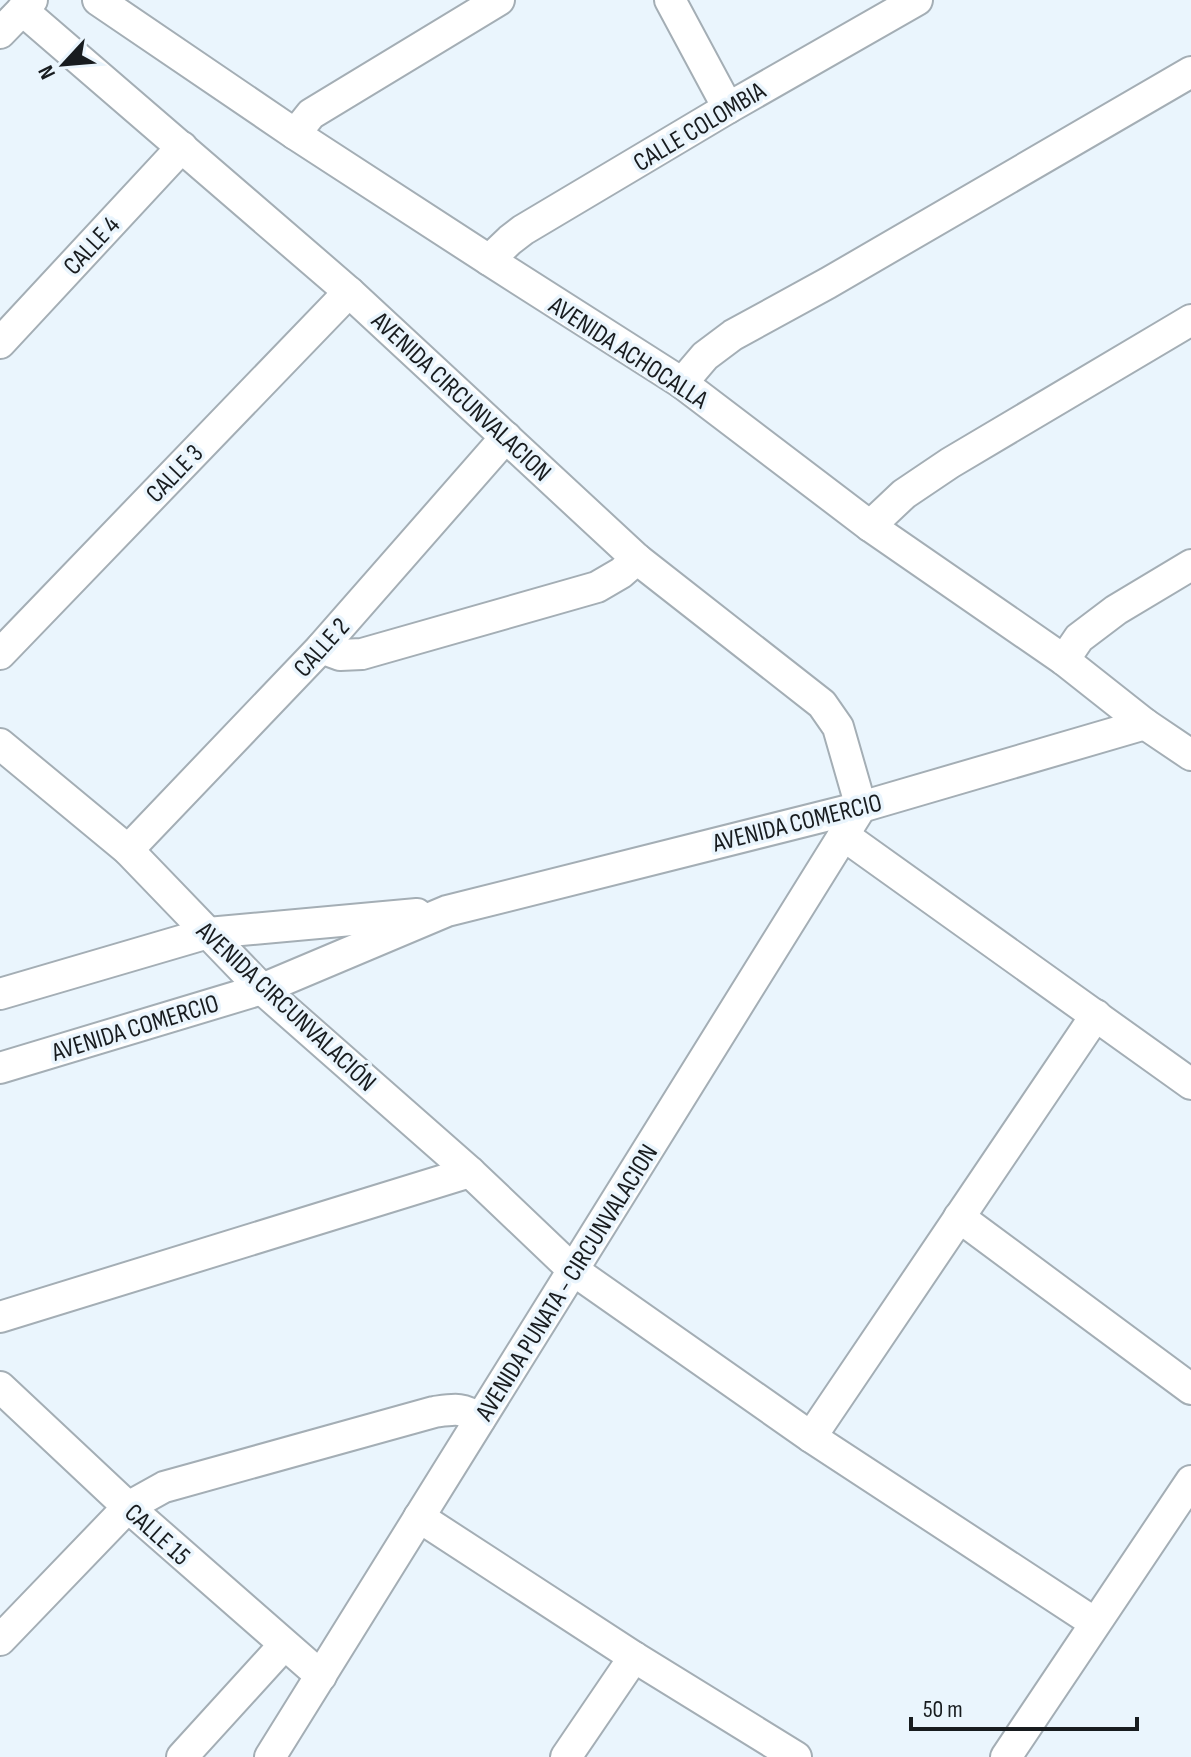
<svg xmlns="http://www.w3.org/2000/svg" width="1191" height="1757" font-family="'Sofia Sans Condensed',sans-serif">
	<rect width="100%" height="100%" fill="#eaf5fd"/>
	<g fill="none" stroke-linecap="round" stroke-linejoin="round">
		<!-- minor casing -->
		<g stroke="#a4aeb5" stroke-width="34">
			<g id="minor">
				<polyline points="98,0 295,134 489,260 682,383 870,526 1064,660 1145,724 1191,755"/>
				<polyline points="670,0 728,108"/>
				<polyline points="22,10 349,292 637,559 822,704 838,727 861,807"/>
				<polyline points="0,33 32,0"/>
				<polyline points="295,134 311,114 499,0"/>
				<polyline points="489,260 510,240 523,230 728,108 917,0"/>
				<polyline points="0,343 182,147"/>
				<polyline points="682,383 705,356 733,335 828,283 1191,72"/>
				<polyline points="870,526 904,494 950,463 1191,320"/>
				<polyline points="321,648 340,655 362,654 597,587 621,573 637,559"/>
				<polyline points="0,654 349,292"/>
				<polyline points="1064,660 1079,638 1116,610 1191,565"/>
				<polyline points="0,744 128,850 262,989 470,1172 573,1270 811,1437 1095,1623"/>
				<polyline points="843,835 1191,1084"/>
				<polyline points="128,850 321,648 506,437"/>
				<polyline points="0,994 208,933 417,914"/>
				<polyline points="0,1068 262,989 447,911 861,807 1145,724"/>
				<polyline points="959,1217 1191,1389"/>
				<polyline points="0,1317 470,1172"/>
				<polyline points="0,1387 128,1507 321,1676"/>
				<polyline points="811,1437 1096,1015"/>
				<polyline points="419,1517 634,1657 796,1757"/>
				<path d="M0 1640 128 1507 164 1487 434 1412C455 1409 462 1407 480 1419"/>
				<polyline points="182,1757 284,1645"/>
				<polyline points="270,1757 861,807"/>
				<polyline points="566,1757 634,1657"/>
				<polyline points="1006,1757 1191,1481"/>
			</g>
		</g>
		<!-- minor -->
		<use href="#minor" stroke="#fff" stroke-width="30"/>
	</g>
	<g text-anchor="middle" stroke-width="7" stroke-linejoin="round" paint-order="stroke">
		<!-- street labels -->
		<g font-size="26" fill="#181c1f" stroke="#eaf5fd">
			<text transform="translate(699 126) rotate(-31)" y="9">CALLE COLOMBIA</text>
			<text transform="translate(91 245) rotate(-47)" y="9">CALLE 4</text>
			<text transform="translate(629 352) rotate(33)" y="9">AVENIDA ACHOCALLA</text>
			<text transform="translate(462 396) rotate(43)" y="9">AVENIDA CIRCUNVALACION</text>
			<text transform="translate(174 473) rotate(-46)" y="9">CALLE 3</text>
			<text transform="translate(321 647) rotate(-48)" y="9">CALLE 2</text>
			<text transform="translate(797 822) rotate(-14)" y="9">AVENIDA COMERCIO</text>
			<text transform="translate(287 1006) rotate(43)" y="9">AVENIDA CIRCUNVALACIÓN</text>
			<text transform="translate(135 1027) rotate(-17)" y="9">AVENIDA COMERCIO</text>
			<text transform="translate(566 1282) rotate(-58)" y="9">AVENIDA PUNATA - CIRCUNVALACION</text>
			<text transform="translate(158 1534) rotate(42)" y="9">CALLE 15</text>
		</g>
	</g>
	<!-- north arrow -->
	<g transform="translate(64 64) rotate(244)" stroke="#eaf5fd" stroke-width="6" paint-order="stroke">
	<path d="M0-6L14 30L0 20L-14 30Z" fill="#181c1f"/>
	<text y="-12" font-size="22" font-weight="bold" text-anchor="middle" fill="#181c1f">N</text>
	</g>
	<!-- scale -->
	<path d="M911 1717v12h226v-12" fill="none" stroke="#181c1f" stroke-width="4"/>
	<text x="923" y="1717" font-size="24" fill="#181c1f" stroke="#eaf5fd" stroke-width="6" paint-order="stroke">50 m</text>
</svg>
